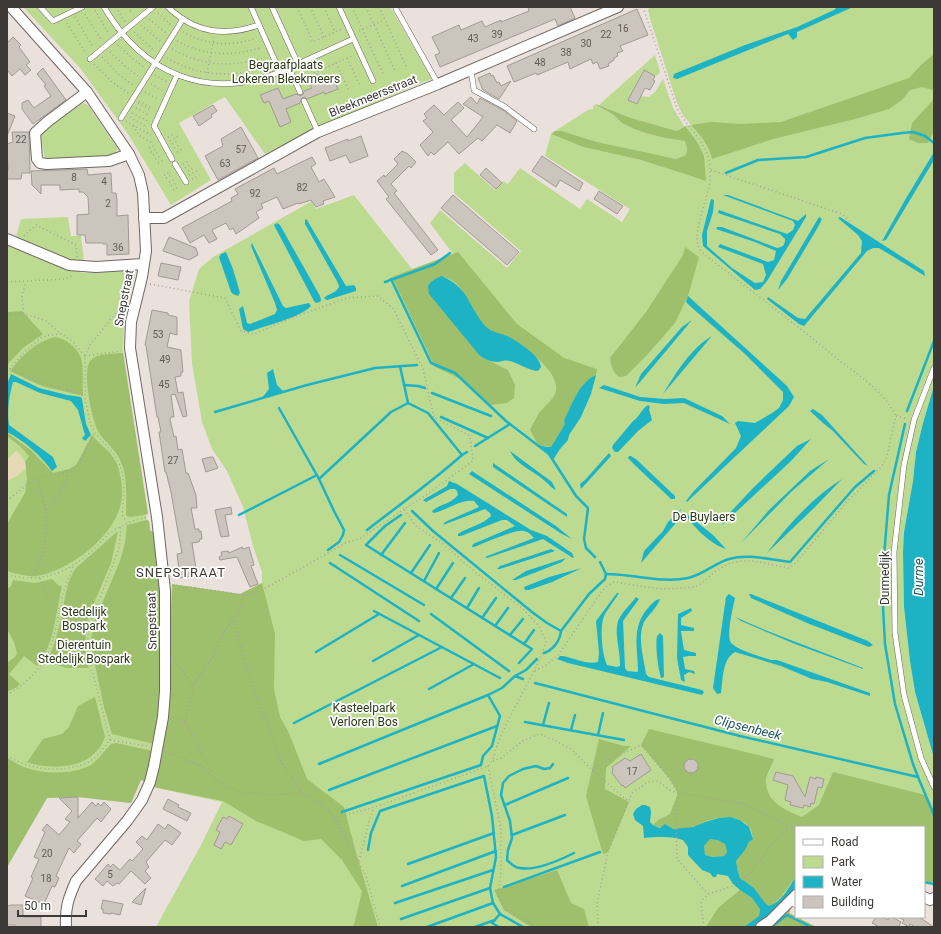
<svg xmlns="http://www.w3.org/2000/svg" width="941" height="934" font-family="Roboto,sans-serif">
	<rect width="100%" height="100%" fill="#ebe1dc"/>
	<!-- green -->
	<g fill="#bcdb90">
		<polygon points="23,7 393,7 391,8 432,79 423,82 349,114 265,154 225,97 223,98 179,123 211,180 171,205 128,134 80,68"/>
		<polygon points="650,7 934,7 934,386 923,423 916,452 913,481 904,532 903,552 904,607 910,661 915,692 934,758 934,881 924,885 924,827 796,827 796,896 789,913 816,927 156,927 201,845 222,802 157,788 168,712 172,584 240,594 262,583 262,572 253,546 243,507 227,471 212,449 202,422 192,364 189,301 199,269 213,257 312,201 316,209 354,195 412,269 453,254 430,223 440,210 507,268 521,251 454,193 454,173 465,163 495,190 503,181 508,184 520,168 580,209 587,199 622,222 630,209 545,156 551,134 583,147 641,160 706,181 696,140 685,126 691,125 683,115 677,103 651,22 648,10"/>
		<polygon points="655,55 660,72 658,75 655,76 643,70 628,100 637,104 641,96 649,97 655,92 663,79 673,108 684,126 677,131 631,118 599,105"/>
		<polygon points="82,103 88,105 118,149 112,157 45,159 40,133"/>
		<path d="M596 104C601 109 607 110 612 114 616 116 618 120 622 123 641 134 664 138 686 141L687 148 686 155 676 159 658 156 597 142 562 131H555L588 110 593 109V106Z"/>
		<polygon points="68,217 71,236 81,236 84,261 72,261 16,237 21,219"/>
		<polygon points="7,246 26,251 61,267 84,273 127,270 132,271 135,274 124,323 123,351 148,514 146,515 147,520 149,521 150,530 155,534 155,738 145,782 141,780 131,803 78,797 47,798 7,867"/>
	</g>
	<!-- forest -->
	<g fill="#9ebf6c">
		<path d="M934 54V131L928 143H918L909 139 912 123 934 99 933 90 922 87 910 90 902 100 889 109 855 119 773 139 712 159C710 146 700 135 691 125L712 122 740 124 781 122 909 78 921 65Z"/>
		<path d="M596 104 631 118 677 131 685 126 696 140 704 156 706 181 641 160 583 147 551 134 555 131H562L597 142 676 159 686 155 687 148 685 141C664 138 641 134 622 123 618 120 616 116 612 114 607 110 601 109 596 104Z"/>
		<path d="M685 247 699 257 688 296 675 323 647 355 626 376 619 377C613 372 611 366 610 358L646 312 683 255Z"/>
		<path d="M458 252 517 324 564 358 597 369 596 375C579 382 572 405 564 420L565 424 551 447 538 445 530 430C533 424 536 418 539 413 544 406 554 400 556 391 560 368 518 344 502 335 478 333 471 300 458 285 454 281 448 278 442 276L480 356 508 370 515 385 514 398 507 403 491 405 463 380 435 367 392 277Z"/>
		<polygon points="22,311 43,334 23,348 7,365 7,312"/>
		<path d="M55 337C65 338 77 347 81 358 84 367 82 385 83 396L42 386 12 372H10C20 356 36 342 55 337Z"/>
		<path d="M123 353 148 514 138 516 130 517 127 516 126 514C126 496 128 479 121 462 116 449 105 443 98 431 92 419 81 370 91 360 98 353 113 354 123 353Z"/>
		<path d="M7 433 31 450 53 473 69 469 76 465 92 435C99 445 112 451 117 464 122 477 124 497 119 510 109 540 68 571 37 576 27 577 17 574 7 571V524L25 493 27 479 25 462 29 456 20 446 7 436Z"/>
		<path d="M147 520 149 521 150 530 155 534C157 551 160 568 161 585 164 638 162 691 154 744L112 734 104 707 92 651 91 639 95 620 120 561 125 543 127 525Z"/>
		<path d="M118 531 111 563 91 610 87 623 85 644 89 668H67L47 662C54 647 58 631 62 615 65 598 66 582 76 568Z"/>
		<path d="M52 579 58 585 62 587C55 614 55 644 37 666L24 656 9 674 20 684 17 687 7 692V663L15 657 17 653 14 642 7 629V589L11 586 13 580 35 583Z"/>
		<polygon points="262,583 275,634 274,689 280,717 289,733 307,779 344,807 355,849 378,927 351,927 354,925 362,891 342,860 321,839 304,841 256,821 223,801 153,787 170,643 172,584 240,594"/>
		<path d="M95 697 105 737C94 769 54 771 26 762L28 761 43 739 62 734 69 727 78 706Z"/>
		<path d="M649 729 774 759C772 765 767 773 766 779 765 802 785 810 802 817L819 805 833 772 925 795 934 815V881L924 885V827H796V876L781 897 773 905 769 906 765 904 754 888 740 878 738 872 736 861 745 850 749 842 753 839C752 835 752 830 749 827 740 814 719 817 706 821 701 823 697 826 692 827 679 830 665 830 653 825L658 820 670 814 678 793 669 778 641 745Z"/>
		<polygon points="599,739 624,746 631,746 606,768 605,789 629,802 608,852 603,854 586,796"/>
		<path d="M116 743 153 751 145 782 141 780 131 803 78 797 47 798 7 867V758C13 761 18 765 24 767 42 774 70 775 89 766 98 761 104 751 111 744Z"/>
		<polygon points="710,839 717,840 725,844 727,852 724,856 712,857 705,855 704,846"/>
		<polygon points="557,870 571,903 584,909 589,927 531,927 504,910 494,890"/>
		<polygon points="796,888 796,896 789,913 816,927 756,927 792,894"/>
		<polygon points="740,890 752,898 760,909 759,916 744,927 706,927 718,908"/>
	</g>
	<!-- sand -->
	<polygon fill="#e4dab5" points="16,451 19,453 25,462 26,469 17,476 7,481 7,459"/>
	<!-- water -->
	<g fill="#1db2c4" fill-rule="evenodd">
		<polygon points="837,7 853,7 797,32 797,37 793,40 788,34 677,79 673,78 674,74 745,45 797,27 834,10"/>
		<polygon points="934,152 934,160 886,240 882,241 905,200"/>
		<path d="M723 195H728L798 221 806 214V217L767 281 760 289 755 290 703 246 702 235 711 199 714 200 713 212 707 231V246L732 268 755 283 763 282 766 275 763 264 718 247 720 244 768 262 774 260 776 251 755 242 716 229 717 227H722L777 248C783 247 785 245 785 239L780 234 718 213 719 210 787 234 793 230 795 225 793 221Z"/>
		<polygon points="819,217 822,219 818,227 787,279 778,290 781,281"/>
		<polygon points="840,217 924,271 925,276 879,248 873,248 867,251 804,326 799,324 767,299 768,297 798,318 805,319 861,253 862,241 858,235 838,218"/>
		<path d="M305 219 307 220 346 286 354 285 356 288V291L327 300 325 299 324 298C329 293 335 294 339 287L338 283 305 224Z"/>
		<polygon points="277,223 280,225 320,296 321,300 320,302 316,303 314,301 275,227 274,225"/>
		<path d="M252 243 283 306 286 308 309 303 311 306C302 317 262 327 248 332L243 329 239 309 243 306 247 323 250 324 275 314 277 310 275 303 251 246Z"/>
		<polygon points="226,252 233,269 240,293 238,296 233,294 231,292 219,257 221,254"/>
		<path d="M442 276C469 289 466 301 482 322 491 335 499 331 511 338 521 344 540 356 541 367L538 371C528 370 520 364 510 361 506 360 503 361 498 362 491 362 485 359 480 356L429 294 428 286C431 281 436 278 442 276Z"/>
		<polygon points="688,296 787,386 794,397 789,406 687,502 686,501 693,492 736,448 741,436 735,423 738,421 755,423 772,413 779,408 783,400 783,392 745,354 690,306 686,302"/>
		<polygon points="692,320 635,388 641,374 682,327"/>
		<path d="M712 336 663 394C675 374 691 348 712 336Z"/>
		<polygon points="273,369 277,385 284,392 262,398 269,389 267,373"/>
		<path d="M11 374 39 388 67 395 81 397 82 399 86 424 91 435 85 441 82 438 85 435 78 410 71 401 40 393 16 382H13C9 397 7 410 9 425L53 457 57 467 52 471C40 455 25 441 7 432V384Z"/>
		<path d="M596 375 591 394 581 417 569 435 568 440 560 449 553 460 549 454 538 445 547 447H551L565 424 564 420C572 405 579 382 596 375Z"/>
		<polygon points="604,385 640,397 665,399 684,398 722,416 730,424 684,403 664,404 640,401 599,388"/>
		<polygon points="934,386 934,758 915,692 910,661 904,607 903,552 904,532 913,481 916,452 923,423"/>
		<path d="M649 405 650 408 649 409 652 420 638 431 618 452H615L612 448 613 445 633 421C640 417 642 407 649 405Z"/>
		<polygon points="813,409 822,415 868,466 864,464 833,431 823,423 810,411"/>
		<polygon points="811,439 791,461 722,525 725,518 754,487 797,446"/>
		<path d="M510 451 552 482 556 490C551 488 550 485 546 482 535 471 517 466 510 451Z"/>
		<polygon points="609,453 611,456 581,489 580,484 585,480"/>
		<path d="M629 456H631L637 460 675 496V499H671C657 485 642 473 628 458Z"/>
		<polygon points="829,459 791,492 741,543 769,510 810,471"/>
		<polygon points="493,463 567,514 567,517 493,467"/>
		<polygon points="472,471 556,526 572,539 562,534 469,474"/>
		<path d="M842 479 815 507 767 553C787 526 813 497 842 479Z"/>
		<path d="M449 481 457 484 531 530 547 536 572 553 574 558H573L543 539 487 558 485 557 534 538C531 535 529 532 524 531 515 529 484 543 474 547H472L473 544 515 526 507 520H502L461 536H458V534C469 527 482 525 491 516L490 513 485 509 443 525 445 522 479 507 474 501C459 499 447 511 433 513L432 511C440 504 451 504 458 495L457 491 455 489H450L426 502 423 500 447 486Z"/>
		<polygon points="681,509 675,524 641,563 644,551 663,531 668,522"/>
		<path d="M684 512 713 535 726 549C711 545 691 525 684 512Z"/>
		<polygon points="551,549 555,551 500,569 497,569 500,566"/>
		<polygon points="566,558 562,562 516,580 512,580 526,571"/>
		<polygon points="582,568 552,582 529,590 525,590 524,587 549,577"/>
		<path d="M617 593H619C615 600 609 607 605 614 599 625 602 654 607 665L617 667 620 666C621 652 613 631 619 619 623 611 631 604 636 597L639 599 623 621 625 668 627 671 637 672 638 671C638 648 631 627 648 608 652 604 654 600 660 599 657 608 649 614 644 622 637 637 644 659 646 674L649 677 702 690 704 692 702 695 568 663 557 659 560 656H563C573 658 588 665 598 662L599 653 596 621Z"/>
		<path d="M729 594 735 598C733 607 727 632 730 641 733 649 762 657 771 660H777L870 693V696L827 682 812 679 781 666 735 652C722 659 723 680 721 693L717 694 713 688 726 597Z"/>
		<polygon points="749,594 751,594 868,641 873,645 869,647 807,623 751,598"/>
		<polygon points="691,608 692,611 681,618 681,625 694,628 694,631 681,631 684,650 696,653 696,656 689,656 683,657 685,669 694,671 695,674 689,672 684,675 685,682 681,680 677,658 678,614"/>
		<path d="M735 617C777 636 821 651 863 668V669L795 644 741 621Z"/>
		<path d="M660 633 663 636 664 677 661 678C658 668 655 646 657 636Z"/>
		<path d="M642 805H645L650 807 651 812 650 822 653 825 660 828 665 824 673 829 693 827 705 822 719 818 730 817 740 820 749 827 753 839 749 842 745 850 736 861 738 872 740 878 754 888 765 903 769 906C781 903 790 886 796 876V888L792 894 756 927H744L759 916 760 909 752 898 740 890 733 884 728 876 717 874 716 877H713L710 873 702 870 688 855V847L683 840C670 836 658 837 644 838L643 826 635 820 633 814 636 809ZM710 839 717 840 725 844 727 852 724 856 712 857 705 855 704 846Z"/>
	</g>
	<g fill="none" stroke-linecap="round" stroke-linejoin="round">
		<!-- stream -->
		<g stroke="#1db2c4" stroke-width="2.5">
			<polyline points="726,173 758,160 806,157 865,138 902,133 913,132 925,136 934,143"/>
			<polyline points="391,279 431,363 455,373 506,421 549,454 576,496 588,508 584,539 586,548 595,557"/>
			<polyline points="385,282 435,264 450,253"/>
			<polyline points="400,366 408,403"/>
			<polyline points="404,385 418,386 425,388"/>
			<polyline points="432,393 491,416"/>
			<polyline points="279,408 319,479 391,412 408,403 428,413 462,455 467,452"/>
			<polyline points="907,411 934,341"/>
			<polyline points="215,412 307,385 375,368 417,365"/>
			<polyline points="441,417 488,438"/>
			<polyline points="905,424 889,495 883,569 883,607 885,644 895,704 913,764 918,777"/>
			<polyline points="475,446 510,424"/>
			<polyline points="319,479 334,511 344,530 343,535 339,542 328,550"/>
			<polyline points="412,511 433,531 532,612 547,623 561,631"/>
			<polyline points="239,515 317,475"/>
			<polyline points="401,515 385,526 366,545 532,649 519,663"/>
			<path d="M367 530C399 505 432 482 462 455"/>
			<polyline points="340,555 424,605"/>
			<polyline points="381,555 405,523"/>
			<polyline points="330,563 419,621"/>
			<polyline points="411,573 430,545"/>
			<path d="M606 574C614 574 623 575 631 576 650 578 668 582 688 578 703 575 715 563 729 559 749 553 770 560 790 562L841 503 855 487 874 471"/>
			<polyline points="424,581 439,553"/>
			<polyline points="436,589 453,563"/>
			<polyline points="451,598 465,578"/>
			<polyline points="467,608 479,588"/>
			<polyline points="374,611 500,678"/>
			<polyline points="431,614 509,671"/>
			<polyline points="482,618 496,598"/>
			<polyline points="495,626 508,608"/>
			<polyline points="510,635 523,619"/>
			<polyline points="524,644 534,630"/>
			<polyline points="316,652 379,614"/>
			<path d="M544 653C553 650 560 641 561 631L589 594 605 579 606 574 600 562"/>
			<polyline points="373,661 419,635"/>
			<polyline points="515,676 526,670 537,659"/>
			<polyline points="535,683 740,736 918,777 934,815"/>
			<polyline points="429,689 474,664"/>
			<polyline points="525,722 624,740"/>
			<polyline points="294,723 442,647"/>
			<polyline points="543,725 549,703"/>
			<polyline points="571,730 575,715"/>
			<polyline points="598,735 603,713"/>
			<polyline points="319,764 488,695"/>
			<path d="M553 764 550 768 544 769 536 766 523 769 509 776 503 783 501 795 510 821 512 838 508 850 507 860C510 863 515 868 520 868 536 871 560 860 574 853"/>
			<polyline points="329,790 497,726"/>
			<polyline points="505,805 568,778"/>
			<polyline points="342,812 481,765 483,756 492,746 500,716 488,695 502,688 515,676 523,679"/>
			<polyline points="512,835 565,815"/>
			<polyline points="368,850 371,833 380,811 484,776 492,816 496,857 490,888 493,903 500,914 523,927"/>
			<polyline points="408,864 494,833"/>
			<polyline points="924,882 934,884"/>
			<polyline points="402,886 496,851"/>
			<polyline points="504,887 600,852"/>
			<polyline points="395,903 493,870"/>
			<polyline points="401,919 490,888"/>
			<polyline points="427,927 493,903"/>
			<polyline points="475,927 495,920"/>
			<polyline points="499,927 492,923 500,914"/>
			<polyline points="771,927 787,915 811,927"/>
		</g>
	</g>
	<!-- building -->
	<g fill="#ccc5bd" stroke="#a19a93">
		<polygon points="528,7 570,7 575,18 558,26 555,19 440,67 435,55 440,53 432,37 459,25 461,30 482,21 485,27 501,20 501,22 529,11"/>
		<polygon points="637,9 648,35 620,46 623,51 617,53 618,56 614,58 614,60 608,64 609,66 600,69 597,62 593,64 591,59 570,69 568,62 537,75 536,73 514,82 507,66"/>
		<polygon points="13,37 21,45 19,47 30,62 26,65 31,70 25,75 20,69 12,76 7,70 7,43"/>
		<polygon points="43,68 66,100 33,124 22,109 22,103 28,100 34,108 51,96 44,86 46,85 37,74"/>
		<polygon points="644,70 655,76 653,80 655,81 650,90 645,88 637,104 628,100"/>
		<polygon points="490,73 491,76 493,75 497,83 499,82 501,86 511,81 499,99 483,90 478,78"/>
		<polygon points="318,74 321,79 331,74 338,89 325,94 324,92 307,99 305,97 302,98 300,103 286,109 291,122 280,127 269,101 264,103 260,95 278,88 283,99 296,94 301,96 303,94 304,91 312,88 308,79"/>
		<polygon points="471,97 477,104 480,98 503,110 517,121 510,133 497,125 482,141 478,138 459,154 448,142 434,155 431,152 428,156 420,145 433,132 423,121 427,118 424,114 434,105 444,115 458,102 464,108 451,120 467,137 483,117 463,104"/>
		<polygon points="213,105 217,111 211,115 212,117 199,126 193,116"/>
		<polygon points="7,113 15,116 7,136"/>
		<polygon points="241,127 258,158 218,180 205,156 223,146 221,139"/>
		<polygon points="12,132 29,132 30,173 22,173 21,179 7,179 7,171 8,171 7,144 13,142"/>
		<polygon points="361,136 368,156 350,163 346,155 330,161 325,148 348,139 348,141"/>
		<polygon points="402,151 408,154 416,162 411,168 409,166 391,184 397,191 394,193 438,250 431,255 386,199 389,197 377,181 384,175 385,177 398,164 394,159"/>
		<polygon points="542,156 583,183 579,191 560,180 556,187 532,171"/>
		<polygon points="312,157 316,164 311,167 319,182 324,179 335,197 323,201 324,204 316,207 311,200 299,204 298,203 283,209 277,197 261,204 263,208 256,212 259,218 236,234 233,228 230,230 226,223 212,230 217,239 209,243 204,235 190,243 182,228 232,201 231,198 238,194 235,189 274,168 277,174"/>
		<polygon points="486,168 502,183 496,189 480,175"/>
		<polygon points="87,169 88,175 111,173 112,193 116,193 117,200 117,216 128,215 129,254 107,255 107,244 103,244 103,243 86,243 85,235 77,235 77,215 89,214 88,197 83,192 79,192 79,189 60,190 60,185 41,185 41,194 32,185 31,171"/>
		<polygon points="599,191 623,206 617,214 594,199"/>
		<polygon points="453,195 519,252 507,265 441,208"/>
		<polygon points="169,237 196,248 198,255 189,260 163,251"/>
		<polygon points="161,263 181,267 178,280 158,276"/>
		<polygon points="152,310 168,313 168,315 177,317 177,335 170,333 167,347 181,350 183,372 181,372 181,376 175,377 178,393 183,392 187,416 183,417 175,394 171,395 174,417 171,417 170,419 174,437 176,436 178,450 182,449 186,473 188,473 196,495 197,508 191,508 195,529 199,529 199,532 201,531 202,539 200,539 199,542 192,543 197,575 180,578 177,554 182,553 178,532 171,492 166,472 165,472 159,432 161,432 158,417 157,417 146,346 145,345"/>
		<polygon points="211,457 213,457 218,468 206,472 202,459"/>
		<polygon points="231,507 232,514 225,515 229,536 221,537 215,510"/>
		<polygon points="242,547 243,549 249,547 254,565 251,566 258,584 250,587 237,557 220,560 219,557 222,555 221,552 228,551 229,553"/>
		<polygon points="641,754 651,770 625,788 623,785 622,786 612,773 613,769 612,767 625,758 630,761"/>
		<circle cx="691" cy="766" r="7"/>
		<polygon points="776,772 793,776 805,797 810,777 816,779 816,777 824,779 822,788 818,787 814,804 811,803 810,807 804,805 803,808 790,805 791,802 785,800 788,785 773,780"/>
		<polygon points="78,797 78,818 92,802 96,806 98,803 101,806 104,802 111,809 101,822 97,818 77,841 81,844 74,853 69,848 56,876 59,878 55,887 52,886 44,904 25,896 33,878 31,877 39,859 34,857 45,832 42,830 47,824 59,835 70,822 65,819 72,811 59,798"/>
		<polygon points="168,799 179,805 178,807 191,813 187,821 163,809"/>
		<polygon points="229,816 243,824 231,845 225,842 221,849 214,845 220,832 216,830 223,817 227,819"/>
		<polygon points="158,824 165,829 168,824 181,833 172,845 165,840 146,862 149,867 145,871 151,878 145,884 131,871 119,884 117,883 113,886 107,881 103,886 95,879 108,864 110,867 113,864 120,870 130,859 132,861 143,849 136,842 142,836 147,840"/>
		<polygon points="146,888 141,905 132,902"/>
		<polygon points="103,900 123,904 120,915 111,913 111,914 103,913 103,909 101,909"/>
		<polygon points="12,905 23,905 23,917 41,917 41,927 15,927 15,925 7,925 7,906"/>
		<polygon points="876,917 882,917 888,920 890,917 892,917 901,922 899,926 900,927 879,927 872,923"/>
		<polygon points="898,917 919,917 934,927 915,927 910,924 909,927 902,923 904,920"/>
	</g>
	<g fill="none" stroke-linecap="round" stroke-linejoin="round">
		<!-- lane casing -->
		<g stroke="#706762" stroke-width="6">
			<g id="lane">
				<polyline points="40,7 53,21 82,7"/>
				<path d="M104 7C143 74 207 101 280 72"/>
				<path d="M168 7C195 33 224 37 259 25"/>
				<polyline points="251,7 280,72 298,64 272,7"/>
				<polyline points="339,7 373,81"/>
				<polyline points="396,9 438,84"/>
				<polyline points="90,59 153,7"/>
				<polyline points="298,64 353,39"/>
				<polyline points="289,68 300,92"/>
				<polyline points="471,70 474,90 505,107 534,129"/>
				<polyline points="304,101 318,132"/>
				<polyline points="121,118 183,19"/>
				<polyline points="172,159 154,126 177,75"/>
				<polyline points="175,164 186,182"/>
				<polyline points="934,368 914,420 904,465 894,552 895,633 904,695 921,758 934,787"/>
				<polyline points="788,902 796,905"/>
			</g>
		</g>
		<!-- street casing -->
		<g stroke="#706762" stroke-width="12">
			<g id="street">
				<path d="M11 7 87 92 129 154 139 175 143 193 146 251 142 277 131 322 130 348 157 517 165 591V691L163 717 154 766 150 782 142 800 127 821 76 881C68 899 65 908 66 927"/>
				<polyline points="87,92 47,122 35,133 37,159 40,163 47,164 109,161 129,154"/>
				<polyline points="144,218 164,218 318,132 438,84 618,7"/>
				<polyline points="7,239 69,265 96,267 143,264"/>
				<polyline points="924,897 930,900 934,898"/>
				<polyline points="761,927 770,921 796,895"/>
			</g>
		</g>
		<!-- path -->
		<g stroke="#a9a19e" stroke-width="1.5" stroke-dasharray="1 3" stroke-linecap="butt">
			<polyline points="93,7 109,34"/>
			<polyline points="116,7 125,22"/>
			<polyline points="128,7 132,14"/>
			<polyline points="186,7 189,9"/>
			<polyline points="297,7 313,42 342,29"/>
			<polyline points="310,7 324,37"/>
			<polyline points="324,7 335,32"/>
			<polyline points="352,7 384,76"/>
			<polyline points="366,7 395,71"/>
			<polyline points="379,7 406,66"/>
			<path d="M643 7 677 108C691 135 713 143 710 179 709 197 693 229 698 245 699 250 702 252 705 255 749 289 793 322 835 357 857 374 884 391 896 416"/>
			<polyline points="158,13 171,25"/>
			<polyline points="85,14 102,41"/>
			<polyline points="75,17 93,47"/>
			<polyline points="149,19 166,33"/>
			<polyline points="67,23 86,54"/>
			<polyline points="141,25 161,42"/>
			<polyline points="359,31 384,20"/>
			<polyline points="134,32 155,51"/>
			<path d="M183 32C205 45 232 47 256 38"/>
			<path d="M177 41C204 56 234 57 262 47"/>
			<polyline points="118,45 132,58 145,68"/>
			<path d="M172 49C202 66 233 68 265 57"/>
			<polyline points="110,52 125,66 139,77"/>
			<polyline points="102,57 118,74 133,85"/>
			<path d="M167 58C199 77 234 78 269 66"/>
			<polyline points="347,58 360,86"/>
			<polyline points="336,63 349,91"/>
			<polyline points="94,64 112,82 128,93"/>
			<polyline points="207,73 214,37"/>
			<polyline points="314,73 354,55"/>
			<polyline points="155,75 167,82"/>
			<polyline points="151,84 163,91"/>
			<polyline points="145,92 158,99"/>
			<polyline points="139,101 153,109"/>
			<polyline points="138,103 152,111"/>
			<polyline points="136,108 150,116"/>
			<polyline points="132,113 148,121"/>
			<polyline points="130,117 147,127"/>
			<polyline points="126,121 151,135"/>
			<polyline points="133,126 139,135 151,142 154,140"/>
			<polyline points="168,137 175,133"/>
			<polyline points="170,141 178,136"/>
			<polyline points="172,144 179,140"/>
			<polyline points="149,148 156,144"/>
			<polyline points="174,148 181,144"/>
			<polyline points="151,152 158,148"/>
			<polyline points="177,152 184,148"/>
			<polyline points="153,155 160,151"/>
			<polyline points="155,159 162,155"/>
			<polyline points="158,163 165,159"/>
			<polyline points="183,164 190,160"/>
			<polyline points="185,168 192,164"/>
			<polyline points="711,170 842,214 850,221"/>
			<polyline points="188,171 195,167"/>
			<polyline points="164,175 171,171"/>
			<polyline points="189,175 197,171"/>
			<polyline points="166,178 173,174"/>
			<polyline points="192,179 199,175"/>
			<polyline points="169,182 176,178"/>
			<polyline points="171,186 178,182"/>
			<polyline points="173,190 180,186"/>
			<polyline points="24,236 36,225 76,245 77,257"/>
			<polyline points="7,282 65,279 74,275"/>
			<path d="M150 284 225 298 241 331 254 334 294 317 347 298 377 296 393 308 423 369 434 417 470 436 473 461C450 477 428 495 404 509L416 526 443 544 475 572 522 608 539 626 546 642C534 677 513 707 499 740 495 749 495 759 488 766L375 807 335 818"/>
			<polyline points="22,313 23,309 22,295 26,282"/>
			<polyline points="7,315 22,313 46,321 61,334"/>
			<polyline points="85,356 90,345 126,300"/>
			<polyline points="85,356 121,351"/>
			<polyline points="10,369 42,383 85,395"/>
			<polyline points="7,372 25,351 41,338 49,335 61,334 72,341 85,356 85,399 90,423 95,433 114,454 120,465 123,477 124,491 122,515 127,522"/>
			<polyline points="7,501 34,479 69,472 79,465 91,439 95,433"/>
			<path d="M46 510C57 502 64 485 69 473"/>
			<path d="M7 575C41 583 66 574 92 551 99 544 106 535 114 530 116 528 120 528 122 526 131 521 138 519 148 517"/>
			<polyline points="31,578 39,563 44,550 46,530 46,510 37,478"/>
			<path d="M40 578C43 598 58 607 72 620 78 626 82 634 87 641"/>
			<polyline points="175,589 189,587 245,595 254,594 300,569 345,543 361,538 404,509"/>
			<polyline points="245,595 241,606 233,619 248,675 281,761 302,793"/>
			<polyline points="175,661 193,685 213,657 221,637 233,619"/>
			<polyline points="535,671 545,666 559,654 602,591 607,586 614,582 660,589 686,588 698,586 717,570 730,563 741,561 753,561 765,563 788,568 794,565 845,504 881,467 886,460 896,416 908,419"/>
			<path d="M7 695C51 669 53 641 63 595 65 585 70 576 73 566"/>
			<polyline points="173,717 185,722 212,773"/>
			<polyline points="185,722 192,695 193,685"/>
			<polyline points="110,740 92,670 87,641 91,621 119,549 121,527"/>
			<polyline points="166,752 201,766 224,786 237,791 271,795 302,793 323,805 335,818 366,876 380,927"/>
			<path d="M7 756C13 759 20 763 27 765 45 771 78 771 93 759 100 754 105 746 110 740L147 746"/>
			<polyline points="493,761 501,758 524,740 540,734 554,740 571,749 592,770 629,802"/>
			<polyline points="488,766 501,829 501,872 498,895 507,910 536,927"/>
			<polyline points="592,770 609,760 641,745 669,778 678,793 676,820 677,859 708,894"/>
			<polyline points="359,861 370,818 374,808"/>
			<polyline points="598,927 597,903 608,852 632,793 648,782 658,781 671,791 678,793 745,804 796,830"/>
			<polyline points="704,927 701,903 704,898 708,894 733,886 751,872 773,843 789,827"/>
		</g>
		<!-- lane -->
		<use href="#lane" stroke="#fff" stroke-width="5"/>
		<!-- street -->
		<use href="#street" stroke="#fff" stroke-width="10"/>
	</g>
	<g text-anchor="middle" stroke-width="3.5" stroke-linejoin="round" paint-order="stroke">
		<!-- number labels -->
		<g font-size="10" fill="#615c58">
			<text x="623" y="32">16</text>
			<text x="497" y="38">39</text>
			<text x="606" y="38">22</text>
			<text x="473" y="42">43</text>
			<text x="586" y="47">30</text>
			<text x="566" y="56">38</text>
			<text x="540" y="66">48</text>
			<text x="21" y="143">22</text>
			<text x="241" y="153">57</text>
			<text x="225" y="167">63</text>
			<text x="74" y="181">8</text>
			<text x="104" y="185">4</text>
			<text x="302" y="191">82</text>
			<text x="255" y="197">92</text>
			<text x="108" y="207">2</text>
			<text x="118" y="251">36</text>
			<text x="158" y="338">53</text>
			<text x="165" y="363">49</text>
			<text x="164" y="388">45</text>
			<text x="173" y="464">27</text>
			<text x="632" y="775">17</text>
			<text x="47" y="857">20</text>
			<text x="110" y="878">5</text>
			<text x="46" y="882">18</text>
		</g>
		<!-- park labels -->
		<g font-size="12" fill="#2b3916" stroke="#fff">
			<text x="286" y="69">Begraafplaats<tspan x="286" dy="14">Lokeren Bleekmeers</tspan></text>
			<text x="704" y="521">De Buylaers</text>
			<text x="84" y="616">Stedelijk<tspan x="84" dy="14">Bospark</tspan></text>
			<text x="84" y="649">Dierentuin<tspan x="84" dy="14">Stedelijk Bospark</tspan></text>
			<text x="364" y="712">Kasteelpark<tspan x="364" dy="14">Verloren Bos</tspan></text>
		</g>
		<!-- street labels -->
		<g font-size="12" fill="#3d3937" stroke="#fff">
			<text transform="translate(373 96) rotate(-22)" y="4">Bleekmeersstraat</text>
			<text transform="translate(124 298) rotate(-79)" y="4">Snepstraat</text>
			<text transform="translate(885 578) rotate(-90)" y="4">Durmedijk</text>
			<text transform="translate(152 621) rotate(-91)" y="4">Snepstraat</text>
		</g>
		<!-- neighbourhood labels -->
		<g font-size="13" letter-spacing="1" fill="#3d3937" stroke="#fff">
			<text x="181" y="577">SNEPSTRAAT</text>
		</g>
		<!-- water labels -->
		<g font-size="13" font-style="italic" fill="#1f575e" stroke="#fff">
			<text transform="translate(918 577) rotate(-90)" y="5">Durme</text>
			<text transform="translate(748 727) rotate(14)" y="5">Clipsenbeek</text>
		</g>
	</g>
	<!-- border -->
	<rect width="941" height="934" fill="none" stroke="#3d3937" stroke-width="16"/>
	<!-- legend -->
	<rect x="795" y="826" width="130" height="92" fill="#ffffff" stroke="#b1b0af"/>
	<rect x="803" y="839" width="20" height="6" fill="#ffffff" stroke="#b1b0af"/>
	<text x="831" y="846" font-size="12" fill="#3d3937">Road</text>
	<rect x="803" y="856" width="20" height="12" fill="#bcdb90" stroke="#b1b0af"/>
	<text x="831" y="866" font-size="12" fill="#3d3937">Park</text>
	<rect x="803" y="876" width="20" height="12" fill="#1db2c4" stroke="#b1b0af"/>
	<text x="831" y="886" font-size="12" fill="#3d3937">Water</text>
	<rect x="803" y="896" width="20" height="12" fill="#ccc5bd" stroke="#b1b0af"/>
	<text x="831" y="906" font-size="12" fill="#3d3937">Building</text>
	<!-- scale -->
	<path d="M18 910v6h68v-6" fill="none" stroke="#3d3937" stroke-width="2"/>
	<text x="24" y="910" font-size="12" fill="#3d3937" stroke="#ffffff" stroke-width="3" paint-order="stroke">50 m</text>
</svg>
